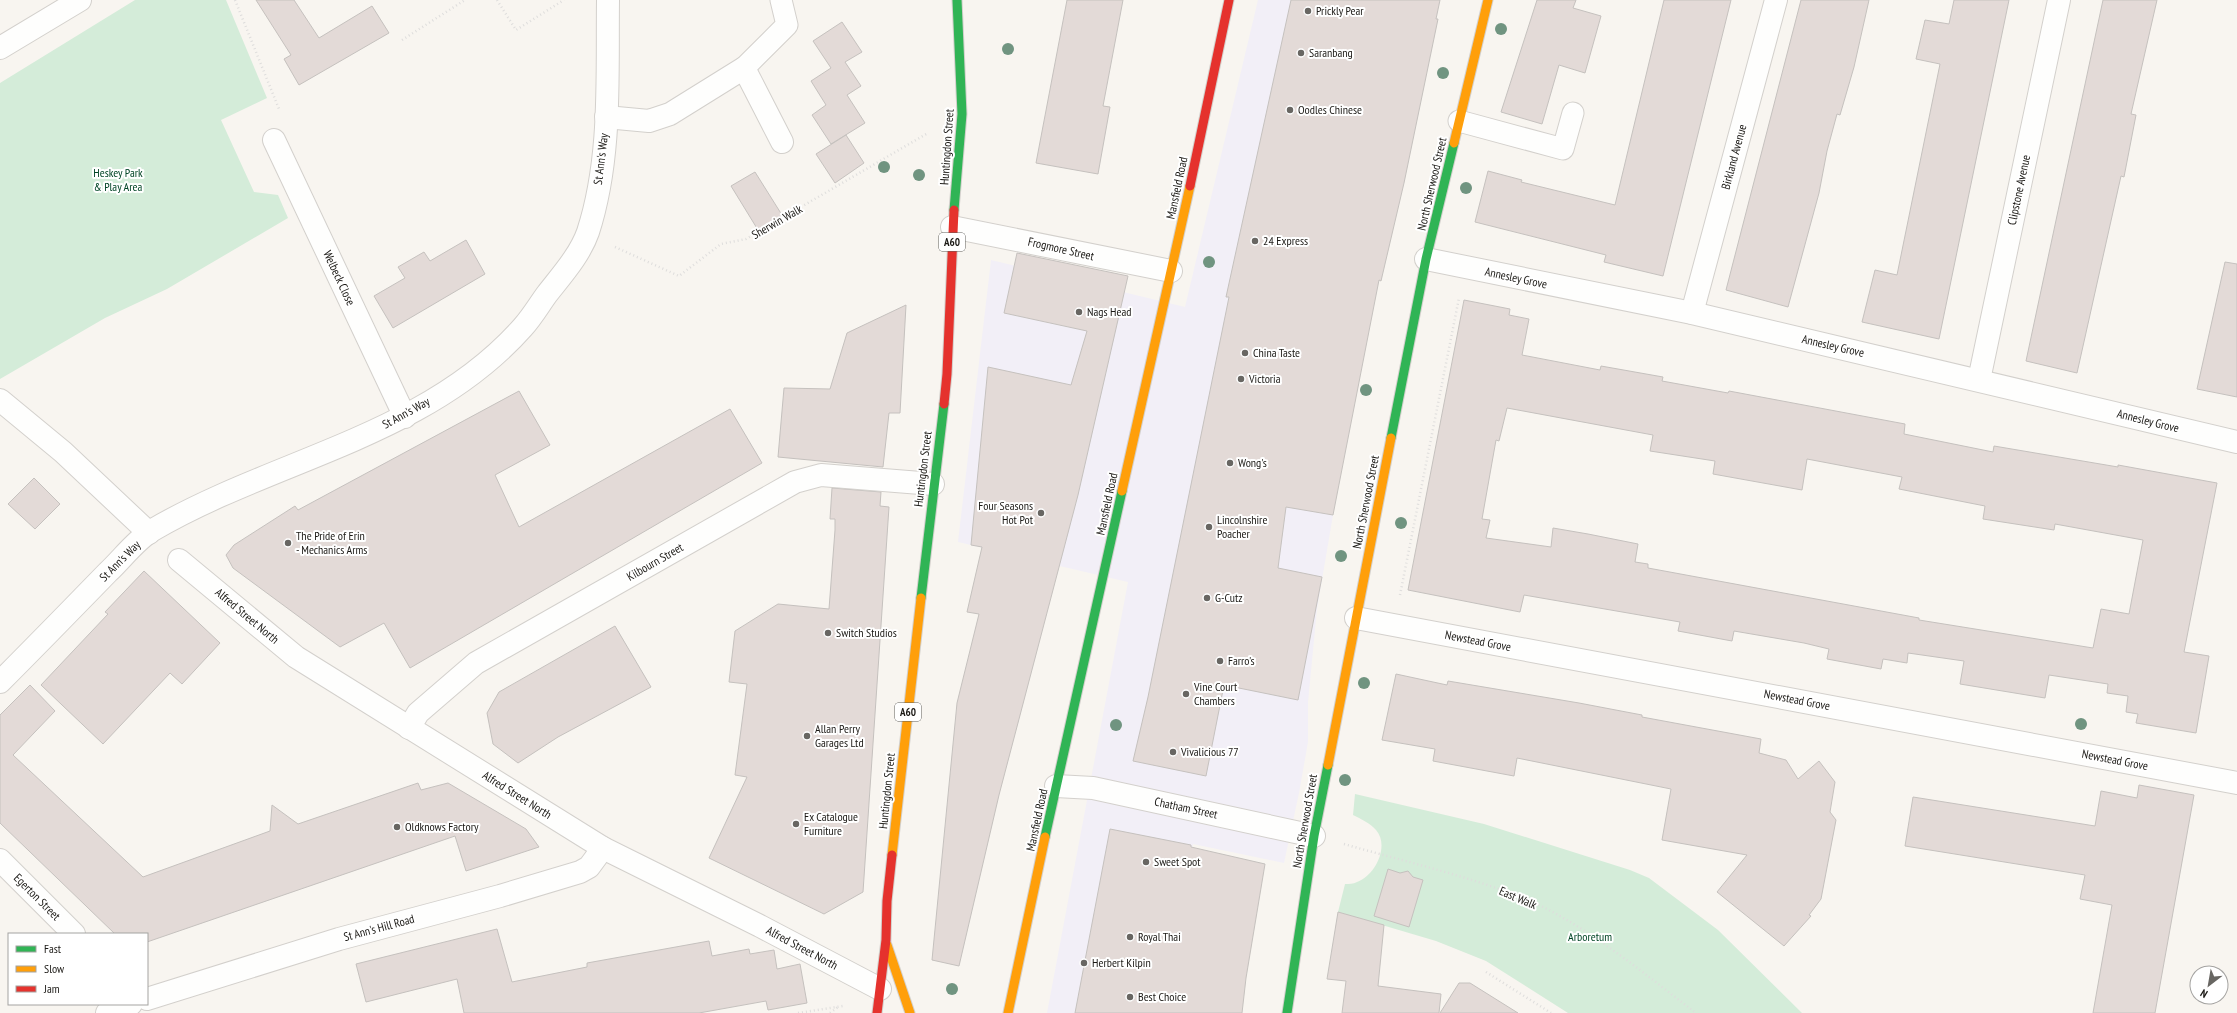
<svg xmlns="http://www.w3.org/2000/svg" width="2237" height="1013" font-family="'PT Sans Narrow',sans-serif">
	<rect width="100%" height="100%" fill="#f8f5f0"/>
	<!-- commercial -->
	<polygon fill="#f2eff7" points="1258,0 1358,0 1282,506 1333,515 1317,609 1308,702 1308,742 1299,793 1284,863 1193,844 1163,993 1200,1013 1047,1013 1128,582 958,542 991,260 1185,307"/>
	<!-- green -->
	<g fill="#d4ecd9">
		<polygon points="135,0 226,0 267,98 221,120 254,192 278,195 288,218 167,289 105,318 0,379 0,83"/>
		<path d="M1355 794 1484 824 1630 870 1649 878 1718 930 1802 1013H1568L1486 961 1436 941 1338 912 1345 884C1349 884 1353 884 1357 882 1375 876 1390 846 1376 830 1370 823 1361 819 1353 815Z"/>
	</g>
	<!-- building -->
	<g fill="#e3dad7" stroke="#c5c1be" fill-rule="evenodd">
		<polygon points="256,0 294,0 319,38 372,6 389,33 299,85 284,59 291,55"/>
		<polygon points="1067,0 1123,0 1103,106 1110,107 1098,174 1036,163"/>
		<polygon points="1291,0 1440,0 1436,19 1438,19 1404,183 1381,281 1379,280 1333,515 1286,507 1278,568 1322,577 1298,700 1224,685 1206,776 1133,761 1148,697 1229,297 1226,297"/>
		<polygon points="1537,0 1576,0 1573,8 1601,16 1585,73 1559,65 1542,124 1501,112"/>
		<polygon points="1664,0 1731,0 1663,276 1604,262 1606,255 1475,222 1488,171 1522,180 1521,182 1615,205"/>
		<polygon points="1801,0 1869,0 1854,67 1840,115 1837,114 1827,151 1819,193 1788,307 1726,290"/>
		<polygon points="1954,0 2009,0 1939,339 1862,322 1875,270 1897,275 1940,64 1916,59 1925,20 1949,24"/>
		<polygon points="2103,0 2157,0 2131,114 2136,115 2124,177 2121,176 2077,373 2026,361"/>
		<polygon points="842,22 862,52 845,62 861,86 847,95 865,123 831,144 812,115 826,105 811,81 831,68 813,41"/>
		<polygon points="846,135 864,163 835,183 816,154"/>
		<polygon points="755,172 782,215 758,230 731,186"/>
		<polygon points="466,240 485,274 393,328 374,296 405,278 398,267 424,252 430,261"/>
		<polygon points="1017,253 1128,276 1078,495 999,795 959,966 932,960 957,703 979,614 967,612 982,547 971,545 988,367 1071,385 1087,331 1004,313"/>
		<polygon points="2225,262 2237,264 2237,397 2197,389"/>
		<path d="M1464 300 1510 309 1509 315 1529 319 1522 355 1600 370 1601 366 1663 377 1662 381 1728 393 1729 391 1905 424 1904 434 1993 452 1994 446 2118 467V465L2217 483 2184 652 2209 656 2196 733 2136 723 2138 714 2126 712 2128 696 2107 693 2108 684 2049 675 2045 698 1960 684 1964 661 1908 653 1907 663 1883 659 1881 669 1827 659 1829 649 1804 643 1734 631 1732 641 1678 631 1680 622 1524 595 1520 612 1408 590ZM1507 408 1653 435 1650 451 1715 461 1713 474 1802 490 1807 459 1902 477 1899 489 1985 506 1983 519 2054 530 2055 524 2143 540 2129 614 2101 609 2093 648 1919 620V618L1648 568V564L1635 562 1638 544 1588 534 1553 528 1551 547 1486 538 1490 520 1482 519 1496 440 1499 441Z"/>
		<polygon points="906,305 900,413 889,413 883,467 778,457 784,388 830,389 847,333"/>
		<polygon points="519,391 550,445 495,475 519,527 730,409 762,463 410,668 384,623 340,647 233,568 226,555 234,545 295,506 298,510"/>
		<polygon points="34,478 60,504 35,529 8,504"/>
		<polygon points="832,488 881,492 880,506 889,507 863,892 824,914 709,858 747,777 735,775 747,684 729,682 735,631 778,604 829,609 835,530 835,519 830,519"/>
		<polygon points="144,571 220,643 182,684 170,673 103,744 41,685 108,614 105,612"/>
		<polygon points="615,626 651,687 558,737 518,763 493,744 487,713 499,692"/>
		<polygon points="1396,674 1447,685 1448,681 1579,703 1642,715 1642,717 1761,739 1759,753 1786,760 1798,779 1819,761 1835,782 1830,812 1836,820 1821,899 1809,915 1811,916 1784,946 1717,892 1747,855 1662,840 1671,789 1517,758 1514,776 1433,761 1435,749 1382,740"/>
		<polygon points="30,685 55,711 13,755 143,877 270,831 272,805 298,824 418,783 421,790 448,783 526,829 539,847 466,871 455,836 147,942 147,934 115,934 0,823 0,715"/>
		<polygon points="2139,785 2194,795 2155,1013 2093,1013 2112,905 2080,899 2085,875 1905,846 1913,797 2095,826 2101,791 2137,798"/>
		<polygon points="1110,829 1191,845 1191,847 1265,864 1246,978 1242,1013 1075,1013"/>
		<polygon points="1388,869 1400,873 1408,871 1413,877 1423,880 1409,927 1374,916"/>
		<polygon points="1338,912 1384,925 1378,986 1441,994 1439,1013 1342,1013 1346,981 1327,979"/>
		<polygon points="497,929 512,982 587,967 587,963 709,941 712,956 749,949 750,954 774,950 777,969 800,964 807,1003 768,1010 766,1001 699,1013 464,1013 457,979 366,1002 356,964"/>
		<polygon points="1459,983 1470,983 1518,1013 1440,1013"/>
	</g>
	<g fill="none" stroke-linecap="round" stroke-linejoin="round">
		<!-- lane casing -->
		<g stroke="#d3d0cc" stroke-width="23">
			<g id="lane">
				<polyline points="744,68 787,25 781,0"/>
				<polyline points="1459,121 1563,149 1573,113"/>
			</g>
		</g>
		<!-- street casing -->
		<g stroke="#d3d0cc" stroke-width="24">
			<g id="street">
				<polyline points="0,48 80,0"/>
				<polyline points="606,117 649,121 670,114 744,68 782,142"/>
				<polyline points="274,140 405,417"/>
				<polyline points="952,227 1171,271"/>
				<polyline points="1426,259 1692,313 2237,442"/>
				<polyline points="1692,313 1776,0"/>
				<polyline points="1979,380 2059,0"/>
				<polyline points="0,400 63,452 149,533"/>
				<polyline points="179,560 296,657 603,848 760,926 880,989"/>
				<polyline points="1356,618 2237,783"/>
				<path d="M0 682C36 646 72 609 108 572 122 559 135 541 151 531 273 459 426 437 523 327 532 317 539 305 547 294 561 276 580 255 588 232 612 158 607 76 608 0"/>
				<polyline points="409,728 418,713 476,663 795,482 821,475 933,484"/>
				<polyline points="1056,786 1093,788 1314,836"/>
				<polyline points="0,860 74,934"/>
				<polyline points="147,999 339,939 500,896 580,872 589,867 603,848"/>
				<polyline points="107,1013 131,1004"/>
			</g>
		</g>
		<!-- fast casing -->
		<g stroke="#d3d0cc" stroke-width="11">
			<g id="fast">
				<polyline points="954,210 962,114 957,0"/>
				<polyline points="1391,438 1426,259 1454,143"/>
				<polyline points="921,598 944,404"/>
				<polyline points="1045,837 1122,491"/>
				<polyline points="1287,1013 1314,836 1328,765"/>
			</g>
		</g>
		<!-- slow casing -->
		<g stroke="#d3d0cc" stroke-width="11">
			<g id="slow">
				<polyline points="1454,143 1488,0"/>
				<polyline points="1122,491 1190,186"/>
				<polyline points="1328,765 1391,438"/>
				<polyline points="892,855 921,598"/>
				<polyline points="887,945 910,1013"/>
				<polyline points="1008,1013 1045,837"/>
			</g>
		</g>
		<!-- jam casing -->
		<g stroke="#d3d0cc" stroke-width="11">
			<g id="jam">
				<polyline points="1190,186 1229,0"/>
				<polyline points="944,404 947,374 954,210"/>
				<polyline points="877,1013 886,940 887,901 892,855"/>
			</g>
		</g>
		<!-- path -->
		<g stroke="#dedddc" stroke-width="2.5" stroke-dasharray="1 3" stroke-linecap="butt">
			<polyline points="235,0 279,109"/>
			<polyline points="497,0 516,30 564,0"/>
			<polyline points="402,40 465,0"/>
			<polyline points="615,247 679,276 721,244 746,239 928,133"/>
			<polyline points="1400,595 1459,298"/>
			<path d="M1344 844C1403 861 1464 875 1521 897 1583 922 1643 973 1696 1013"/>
			<polyline points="1486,972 1551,1013"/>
			<polyline points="798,1013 843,1006"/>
			<polyline points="830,1013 838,1007"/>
		</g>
		<!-- lane -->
		<use href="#lane" stroke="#fefefd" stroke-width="21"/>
		<!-- street -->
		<use href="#street" stroke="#fefefd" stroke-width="22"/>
		<!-- fast -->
		<use href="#fast" stroke="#30b455" stroke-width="9"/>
		<!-- slow -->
		<use href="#slow" stroke="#ff9f0a" stroke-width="9"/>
		<!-- jam -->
		<use href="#jam" stroke="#e5322d" stroke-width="9"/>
	</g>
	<!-- trees -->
	<g fill="#709480">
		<circle cx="1501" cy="29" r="6"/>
		<circle cx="1008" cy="49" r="6"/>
		<circle cx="1443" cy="73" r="6"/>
		<circle cx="884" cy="167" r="6"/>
		<circle cx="919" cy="175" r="6"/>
		<circle cx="1466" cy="188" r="6"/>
		<circle cx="1209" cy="262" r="6"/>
		<circle cx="1366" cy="390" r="6"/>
		<circle cx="1401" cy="523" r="6"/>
		<circle cx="1341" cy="556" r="6"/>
		<circle cx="1364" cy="683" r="6"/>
		<circle cx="2081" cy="724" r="6"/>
		<circle cx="1116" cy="725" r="6"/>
		<circle cx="1345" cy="780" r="6"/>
		<circle cx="952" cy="989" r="6"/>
	</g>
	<!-- markers -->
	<g fill="#686662" stroke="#fff" stroke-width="1.5">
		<circle cx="1308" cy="11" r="4"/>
		<circle cx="1301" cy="53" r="4"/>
		<circle cx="1290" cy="110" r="4"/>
		<circle cx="1255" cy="241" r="4"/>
		<circle cx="1079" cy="312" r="4"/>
		<circle cx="1245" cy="353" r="4"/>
		<circle cx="1241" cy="379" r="4"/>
		<circle cx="1230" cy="463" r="4"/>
		<circle cx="1041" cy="513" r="4"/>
		<circle cx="1209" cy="527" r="4"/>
		<circle cx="288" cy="543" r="4"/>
		<circle cx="1207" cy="598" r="4"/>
		<circle cx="828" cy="633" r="4"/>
		<circle cx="1220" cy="661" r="4"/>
		<circle cx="1186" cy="694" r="4"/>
		<circle cx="807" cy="736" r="4"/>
		<circle cx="1173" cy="752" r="4"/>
		<circle cx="796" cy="824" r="4"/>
		<circle cx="397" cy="827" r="4"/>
		<circle cx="1146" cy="862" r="4"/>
		<circle cx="1130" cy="937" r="4"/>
		<circle cx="1084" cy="963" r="4"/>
		<circle cx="1130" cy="997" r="4"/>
	</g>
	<g text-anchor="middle" stroke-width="4" stroke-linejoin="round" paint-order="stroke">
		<!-- shield labels -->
		<g fill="#fff" stroke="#5f5e5b" stroke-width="1">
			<rect x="939" y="233" width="26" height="18" rx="3"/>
			<rect x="895" y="703" width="26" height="18" rx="3"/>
		</g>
		<g font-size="11" font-weight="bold" fill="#1b1915">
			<text x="952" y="246">A60</text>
			<text x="908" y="716">A60</text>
		</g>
		<!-- poi labels -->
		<g font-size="12" fill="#1b1915" stroke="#fff" text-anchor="start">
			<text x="1316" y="15">Prickly Pear</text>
			<text x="1309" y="57">Saranbang</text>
			<text x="1298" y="114">Oodles Chinese</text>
			<text x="1263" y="245">24 Express</text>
			<text x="1087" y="316">Nags Head</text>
			<text x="1253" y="357">China Taste</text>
			<text x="1249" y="383">Victoria</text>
			<text x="1238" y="467">Wong's</text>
			<text x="1033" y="510" text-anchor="end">Four Seasons<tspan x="1033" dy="14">Hot Pot</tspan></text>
			<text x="1217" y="524">Lincolnshire<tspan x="1217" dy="14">Poacher</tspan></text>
			<text x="296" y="540">The Pride of Erin<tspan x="296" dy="14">- Mechanics Arms</tspan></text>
			<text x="1215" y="602">G-Cutz</text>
			<text x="836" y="637">Switch Studios</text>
			<text x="1228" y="665">Farro's</text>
			<text x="1194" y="691">Vine Court<tspan x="1194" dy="14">Chambers</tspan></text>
			<text x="815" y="733">Allan Perry<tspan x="815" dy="14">Garages Ltd</tspan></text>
			<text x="1181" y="756">Vivalicious 77</text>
			<text x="804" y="821">Ex Catalogue<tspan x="804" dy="14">Furniture</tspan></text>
			<text x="405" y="831">Oldknows Factory</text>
			<text x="1154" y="866">Sweet Spot</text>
			<text x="1138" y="941">Royal Thai</text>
			<text x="1092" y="967">Herbert Kilpin</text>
			<text x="1138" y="1001">Best Choice</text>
		</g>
		<!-- street labels -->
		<g font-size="12" fill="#1b1915" stroke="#fff">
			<text transform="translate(947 147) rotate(-86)" y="4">Huntingdon Street</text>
			<text transform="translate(1734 157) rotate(-75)" y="4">Birkland Avenue</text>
			<text transform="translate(601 159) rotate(-83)" y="4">St Ann's Way</text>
			<text transform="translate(1432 184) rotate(-77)" y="4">North Sherwood Street</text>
			<text transform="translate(1177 188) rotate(-78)" y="4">Mansfield Road</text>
			<text transform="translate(2019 190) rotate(-78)" y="4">Clipstone Avenue</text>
			<text transform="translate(777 222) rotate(-30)" y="4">Sherwin Walk</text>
			<text transform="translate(1061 249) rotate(13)" y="4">Frogmore Street</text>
			<text transform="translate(339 278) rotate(65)" y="4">Welbeck Close</text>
			<text transform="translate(1516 278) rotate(12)" y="4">Annesley Grove</text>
			<text transform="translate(1833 346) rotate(13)" y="4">Annesley Grove</text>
			<text transform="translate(406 413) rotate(-29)" y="4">St Ann's Way</text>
			<text transform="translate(2148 421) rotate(14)" y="4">Annesley Grove</text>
			<text transform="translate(923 469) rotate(-83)" y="4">Huntingdon Street</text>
			<text transform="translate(1366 502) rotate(-79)" y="4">North Sherwood Street</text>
			<text transform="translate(1107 504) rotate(-78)" y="4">Mansfield Road</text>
			<text transform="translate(120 561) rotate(-45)" y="4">St Ann's Way</text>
			<text transform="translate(655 562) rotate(-30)" y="4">Kilbourn Street</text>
			<text transform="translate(247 616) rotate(40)" y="4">Alfred Street North</text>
			<text transform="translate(1478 641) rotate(11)" y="4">Newstead Grove</text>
			<text transform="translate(1797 700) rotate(11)" y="4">Newstead Grove</text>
			<text transform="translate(2115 760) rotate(11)" y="4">Newstead Grove</text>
			<text transform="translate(887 791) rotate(-84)" y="4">Huntingdon Street</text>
			<text transform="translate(517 795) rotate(32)" y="4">Alfred Street North</text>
			<text transform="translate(1186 808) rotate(12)" y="4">Chatham Street</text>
			<text transform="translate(1037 820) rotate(-78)" y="4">Mansfield Road</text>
			<text transform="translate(1305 821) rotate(-80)" y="4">North Sherwood Street</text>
			<text transform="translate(37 897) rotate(45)" y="4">Egerton Street</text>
			<text transform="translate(1518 898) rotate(23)" y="4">East Walk</text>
			<text transform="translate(379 928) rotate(-15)" y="4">St Ann's Hill Road</text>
			<text transform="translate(802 948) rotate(28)" y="4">Alfred Street North</text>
		</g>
		<!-- park labels -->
		<g font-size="12" fill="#004425" stroke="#fff">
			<text x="118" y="177">Heskey Park<tspan x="118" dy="14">&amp; Play Area</tspan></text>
			<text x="1590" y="941">Arboretum</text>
		</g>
	</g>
	<!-- legend -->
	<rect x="8" y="933" width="140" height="72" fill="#ffffff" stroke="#a4a3a1"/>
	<rect x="16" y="946" width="20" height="6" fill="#30b455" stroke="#a4a3a1"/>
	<text x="44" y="953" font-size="12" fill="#1b1915">Fast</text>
	<rect x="16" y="966" width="20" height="6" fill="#ff9f0a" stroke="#a4a3a1"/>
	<text x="44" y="973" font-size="12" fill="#1b1915">Slow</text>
	<rect x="16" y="986" width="20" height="6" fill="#e5322d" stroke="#a4a3a1"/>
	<text x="44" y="993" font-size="12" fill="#1b1915">Jam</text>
	<!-- north arrow -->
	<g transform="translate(2209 985) rotate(211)"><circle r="19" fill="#ffffff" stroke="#a4a3a1"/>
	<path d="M0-3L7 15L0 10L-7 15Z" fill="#686662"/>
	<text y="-6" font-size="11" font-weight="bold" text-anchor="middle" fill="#1b1915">N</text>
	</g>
</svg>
